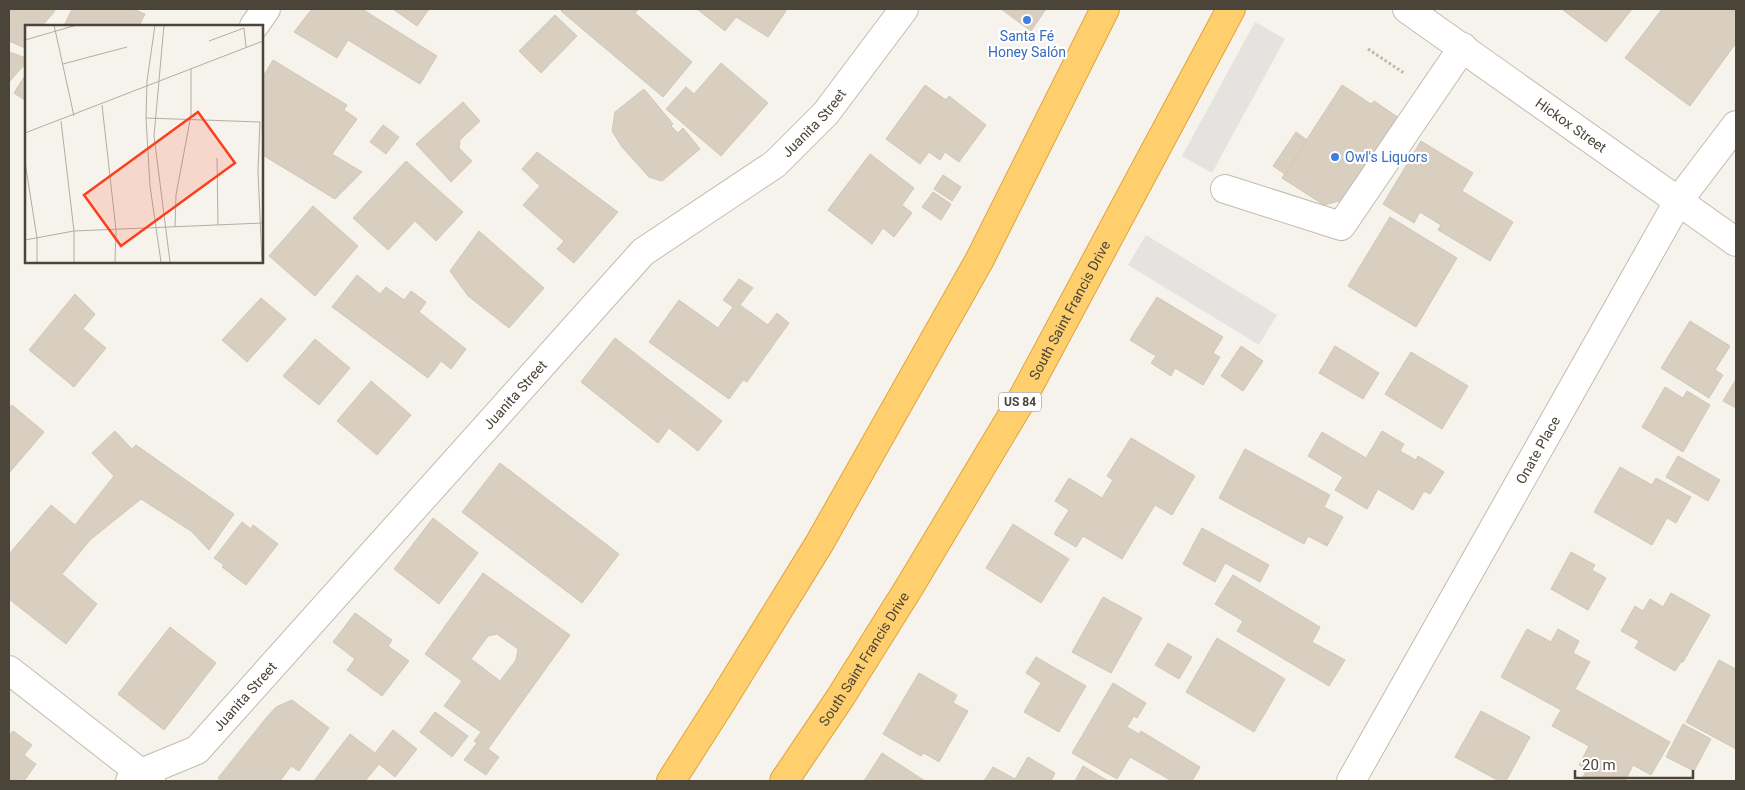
<svg xmlns="http://www.w3.org/2000/svg" width="1745" height="790" font-family="Roboto,sans-serif">
	<rect width="100%" height="100%" fill="#f6f3ec"/>
	<!-- parking -->
	<g fill="#e5e3e0">
		<polygon points="1255,22 1285,39 1212,173 1182,156"/>
		<polygon points="1146,235 1277,315 1259,345 1128,265"/>
	</g>
	<!-- building -->
	<g fill="#d8cfc1" stroke="#d3c7b4" fill-rule="evenodd">
		<polygon points="9,9 52,9 55,11 42,26 26,26 25,48 9,41"/>
		<polygon points="72,9 133,9 145,14 139,26 64,26"/>
		<polygon points="312,9 362,9 437,56 420,84 348,40 337,58 294,32"/>
		<polygon points="393,9 429,9 417,26"/>
		<polygon points="563,9 639,9 635,13 692,62 663,97 561,11"/>
		<polygon points="697,9 782,9 786,11 768,37 736,17 725,31"/>
		<polygon points="1001,9 1046,9 1031,31"/>
		<polygon points="1564,9 1632,9 1606,42 1563,10"/>
		<polygon points="1662,9 1736,9 1736,43 1690,106 1625,58"/>
		<polygon points="555,15 577,36 541,73 519,51"/>
		<polygon points="9,52 26,58 26,63 9,82"/>
		<polygon points="273,60 347,105 344,110 357,119 332,154 362,172 335,199 261,154 261,80"/>
		<polygon points="721,63 768,103 721,156 666,109 686,87 694,94"/>
		<polygon points="26,74 26,101 14,93"/>
		<polygon points="925,85 946,100 949,96 986,125 959,162 945,152 940,160 929,152 920,164 886,139"/>
		<polygon points="1342,85 1371,104 1374,101 1399,118 1347,199 1324,205 1282,178"/>
		<polygon points="644,89 673,124 671,126 678,133 683,128 700,149 662,181 649,177 622,147 612,131 615,112"/>
		<polygon points="463,102 480,121 460,140 459,148 472,161 451,182 416,144"/>
		<polygon points="383,125 399,137 386,154 370,142"/>
		<polygon points="1296,132 1307,140 1285,174 1273,166"/>
		<polygon points="1421,141 1473,173 1462,191 1513,222 1490,261 1438,230 1441,225 1420,212 1414,223 1383,204"/>
		<polygon points="537,152 618,212 574,263 557,249 564,241 523,205 540,186 522,169"/>
		<polygon points="870,154 914,188 902,205 912,213 894,237 883,228 872,244 828,210"/>
		<polygon points="406,161 463,212 436,241 415,221 388,250 353,218"/>
		<polygon points="943,175 961,187 952,201 934,189"/>
		<polygon points="933,192 951,204 941,220 922,207"/>
		<polygon points="313,206 358,246 315,296 269,256"/>
		<polygon points="1390,217 1457,258 1416,327 1348,286"/>
		<polygon points="479,231 544,288 509,328 468,296 450,271"/>
		<polygon points="357,275 380,294 386,287 404,300 411,291 426,302 419,312 466,349 451,369 441,361 428,378 332,307"/>
		<polygon points="739,279 753,288 740,305 768,325 777,313 789,323 747,382 743,380 729,399 649,342 679,300 718,328 733,307 723,300"/>
		<polygon points="75,294 95,314 83,329 106,348 74,387 29,350"/>
		<polygon points="1157,297 1223,337 1213,353 1220,357 1203,385 1175,368 1171,376 1151,363 1156,356 1130,340"/>
		<polygon points="261,298 286,319 247,362 222,340"/>
		<polygon points="1690,321 1730,346 1715,370 1723,375 1709,398 1661,368"/>
		<polygon points="615,338 722,421 698,451 669,428 658,443 581,382"/>
		<polygon points="315,339 350,368 319,405 283,376"/>
		<polygon points="1241,346 1263,361 1243,391 1221,376"/>
		<polygon points="1335,346 1379,373 1363,399 1319,373"/>
		<polygon points="1411,352 1468,386 1442,429 1385,394"/>
		<polygon points="1736,379 1736,408 1723,401"/>
		<polygon points="371,381 411,415 377,455 337,421"/>
		<polygon points="1665,387 1683,398 1687,391 1710,405 1683,452 1642,427"/>
		<polygon points="12,405 44,432 9,473 9,409"/>
		<polygon points="115,431 132,449 136,445 234,514 209,550 191,531 141,499 90,540 62,574 97,604 66,644 9,599 9,554 51,505 75,525 114,476 92,453"/>
		<polygon points="1382,431 1404,444 1400,451 1416,460 1418,456 1444,472 1430,494 1424,491 1413,510 1378,489 1367,509 1335,490 1343,477 1308,456 1322,432 1366,458"/>
		<polygon points="1131,438 1195,476 1172,515 1155,505 1122,559 1083,536 1076,547 1054,534 1069,510 1055,501 1069,478 1102,498 1113,480 1107,476"/>
		<polygon points="1245,449 1330,495 1324,507 1343,517 1327,546 1308,536 1304,544 1219,498"/>
		<polygon points="1678,456 1720,480 1708,501 1666,477"/>
		<polygon points="500,463 619,554 582,603 462,512"/>
		<polygon points="1620,467 1652,485 1656,478 1691,497 1676,523 1667,518 1652,545 1594,512"/>
		<polygon points="433,518 478,553 439,604 394,569"/>
		<polygon points="242,522 251,529 253,525 278,544 246,585 222,567 224,565 214,558"/>
		<polygon points="1013,524 1069,559 1041,603 986,568"/>
		<polygon points="1202,528 1269,565 1260,582 1225,563 1215,582 1183,564"/>
		<polygon points="1571,552 1595,565 1592,570 1606,578 1588,610 1551,589"/>
		<path d="M483 573 570 635 488 749 499 757 486 775 464 760 477 743 474 741 481 732 444 706 462 681 425 654ZM497 634 518 649 516 660 500 681 471 659 488 636Z"/>
		<polygon points="1233,575 1320,627 1312,642 1345,660 1329,686 1237,631 1243,621 1215,604"/>
		<polygon points="1671,593 1710,615 1683,662 1681,662 1675,671 1635,648 1639,641 1621,631 1635,606 1643,611 1650,599 1663,607"/>
		<polygon points="1103,597 1142,618 1111,673 1072,652"/>
		<polygon points="355,613 392,640 388,646 409,661 382,696 347,670 355,659 333,642"/>
		<polygon points="170,627 216,663 164,730 118,694"/>
		<polygon points="1527,629 1551,642 1558,629 1579,641 1573,653 1590,662 1575,689 1670,742 1651,775 1633,765 1625,781 1581,781 1587,769 1579,765 1589,746 1552,726 1561,710 1501,677"/>
		<polygon points="1217,638 1285,679 1254,732 1186,692"/>
		<polygon points="1168,643 1192,657 1179,679 1155,665"/>
		<polygon points="1036,657 1086,686 1059,732 1024,712 1041,683 1026,673"/>
		<polygon points="1719,660 1736,669 1736,749 1686,722"/>
		<polygon points="919,673 957,695 953,703 968,711 939,762 924,753 921,756 883,734"/>
		<polygon points="1113,683 1146,703 1137,718 1134,716 1127,727 1139,734 1141,731 1200,767 1192,781 1172,781 1130,757 1117,779 1072,753"/>
		<polygon points="292,700 329,728 299,771 291,766 280,781 221,781 218,778 266,718 276,707"/>
		<polygon points="1481,711 1530,737 1506,781 1499,781 1455,757"/>
		<polygon points="435,712 468,736 452,757 420,732"/>
		<polygon points="1683,724 1711,739 1694,771 1666,757"/>
		<polygon points="393,730 417,749 395,777 379,764 365,781 314,781 350,734 375,753"/>
		<polygon points="13,731 32,745 24,755 36,764 24,781 9,781 9,736"/>
		<polygon points="882,753 925,781 864,781"/>
		<polygon points="1028,757 1055,773 1051,781 984,781 993,767 1015,779"/>
		<polygon points="1083,766 1108,781 1075,781"/>
	</g>
	<g fill="none" stroke-linecap="round" stroke-linejoin="round">
		<!-- minor casing -->
		<g stroke="#c2bbae" stroke-width="30">
			<g id="minor">
				<path id="s1" d="M1407 9 1736 242"/>
				<polyline points="254,26 266,9"/>
				<polyline points="1225,189 1341,226 1463,47"/>
				<polyline points="9,670 151,781"/>
				<path id="s2" d="M130 781 141 773 197 750 643 252 775 164 826 113 904 9"/>
				<path id="s3" d="M1351 781 1679 200 1736 125"/>
			</g>
		</g>
		<!-- highway casing -->
		<g stroke="#e0a43c" stroke-width="30">
			<g id="highway">
				<polyline points="671,781 722,701 819,544 980,259 1105,9"/>
				<path id="s4" d="M784 781 840 698 910 586 1022 399 1231 9"/>
			</g>
		</g>
		<!-- path -->
		<polyline stroke="#c4b79f" stroke-width="3" stroke-dasharray="2.5 2.5" stroke-linecap="butt" points="1368,49 1404,73"/>
		<!-- minor -->
		<use href="#minor" stroke="#fff" stroke-width="28"/>
		<!-- highway -->
		<use href="#highway" stroke="#ffcf6e" stroke-width="28"/>
	</g>
	<!-- markers -->
	<g fill="#3f7fe0" stroke="#fff" stroke-width="2">
		<circle cx="1027" cy="20" r="5"/>
		<circle cx="1335" cy="157" r="5"/>
	</g>
	<g text-anchor="middle" stroke-width="4.5" stroke-linejoin="round" paint-order="stroke">
		<!-- shield labels -->
		<rect fill="#fff" stroke="#817c74" stroke-width="1" x="999" y="392.5" width="42" height="19" rx="4"/>
		<g font-size="12" font-weight="bold" fill="#4b4439">
			<text x="1020" y="406">US 84</text>
		</g>
		<!-- shop labels -->
		<g font-size="14" fill="#366cbe" stroke="#fff">
			<text x="1027" y="41">Santa Fé<tspan x="1027" dy="16">Honey Salón</tspan></text>
			<text x="1345" y="162" text-anchor="start">Owl's Liquors</text>
		</g>
		<!-- street labels -->
		<g font-size="14" fill="#4b4439" stroke="#fff">
			<text dy="5" stroke="none"><textPath href="#s2" startOffset="958">Juanita Street</textPath></text>
			<text dy="5" stroke="none"><textPath href="#s1" startOffset="201">Hickox Street</textPath></text>
			<text dy="5" stroke="none"><textPath href="#s4" startOffset="551">South Saint Francis Drive</textPath></text>
			<text dy="5" stroke="none"><textPath href="#s2" startOffset="551">Juanita Street</textPath></text>
			<text dy="5" stroke="none"><textPath href="#s3" startOffset="380">Onate Place</textPath></text>
			<text dy="5" stroke="none"><textPath href="#s4" startOffset="146">South Saint Francis Drive</textPath></text>
			<text dy="5" stroke="none"><textPath href="#s2" startOffset="146">Juanita Street</textPath></text>
		</g>
	</g>
	<!-- overview -->
	<g transform="translate(25 25)">
		<rect width="238" height="238" fill="#f6f3ec"/>
		<path fill="none" stroke="#b2ada4" stroke-width="1" d="M29 0 49 91M130 0 122 56 121 93 125 161 136 237M139 0 129 111 145 237M219 3 221 22M0 15 52 0M184 16 219 3M38 39 102 22M77 80 91 205 90 237M121 93 235 97M36 96 49 206V237M235 97 233 146 237 237M0 108 238 16M192 133 193 200M0 137 12 213V237M150 202 151 170 166 90V44M0 215 49 206 238 198"/>
		<path fill="#fc3f1d" fill-opacity="0.15" stroke="#fc3f1d" stroke-width="2.5" d="M173 87 210 138 96 221 59 170Z"/>
		<rect width="238" height="238" fill="none" stroke="#4b4439" stroke-width="2.5"/>
	</g>
	<!-- border -->
	<rect width="1745" height="790" fill="none" stroke="#4b4439" stroke-width="20"/>
	<!-- scale -->
	<path d="M1575 770v8h118v-8" fill="none" stroke="#4b4439" stroke-width="2.5"/>
	<text x="1582" y="770" font-size="15" fill="#4b4439" stroke="#ffffff" stroke-width="4" paint-order="stroke">20 m</text>
</svg>
